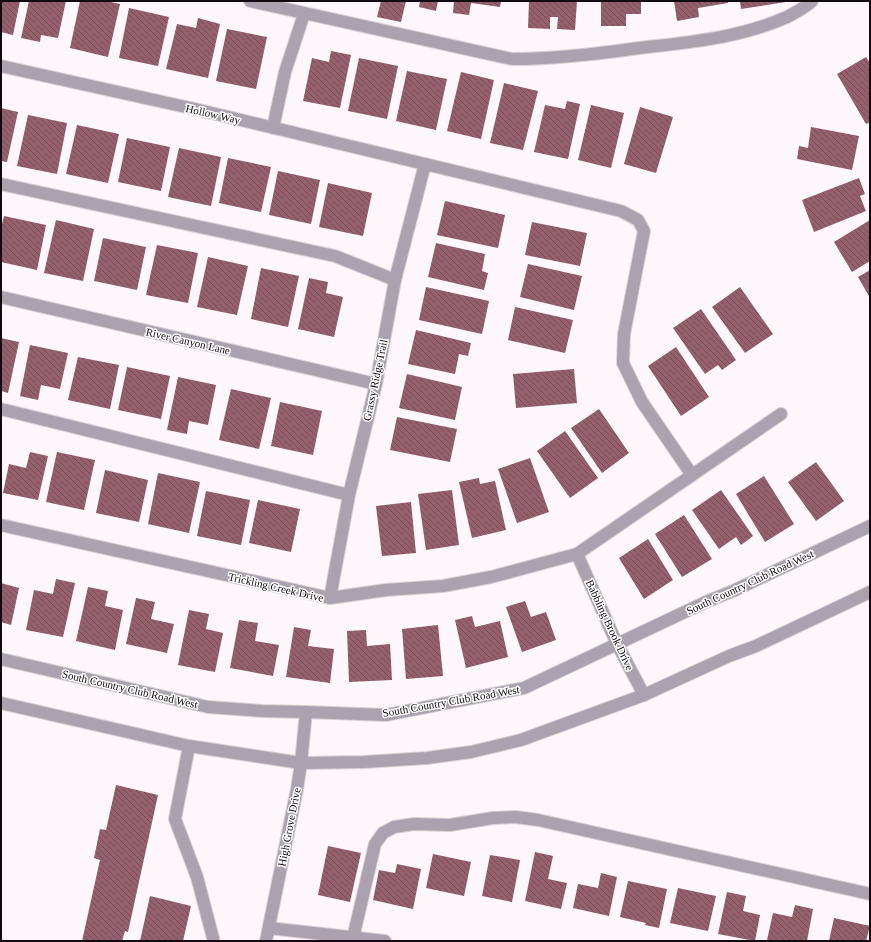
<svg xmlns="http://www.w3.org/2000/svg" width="871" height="942" font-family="Georgia,serif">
	<defs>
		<pattern id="building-back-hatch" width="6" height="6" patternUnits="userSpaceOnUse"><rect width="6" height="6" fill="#95606e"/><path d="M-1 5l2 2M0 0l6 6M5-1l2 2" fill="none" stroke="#784d59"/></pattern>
	</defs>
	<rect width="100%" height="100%" fill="#fdf7fb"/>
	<!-- building -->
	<g fill="url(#building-back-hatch)">
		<polygon points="1,1 20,1 13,35 1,32"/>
		<polygon points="29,1 66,1 58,38 41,35 40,42 21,38"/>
		<polygon points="80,1 106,1 120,4 108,57 70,48"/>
		<polygon points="381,1 406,1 401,22 377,17"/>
		<polygon points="420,1 438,1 436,11 419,7"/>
		<polygon points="454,1 501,1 500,7 471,3 469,15 453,13"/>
		<polygon points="529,1 577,1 575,30 557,29 558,17 550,17 550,29 528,28"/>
		<polygon points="601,1 641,1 641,14 626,14 626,26 601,26"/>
		<polygon points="674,1 728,1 728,3 698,8 699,17 677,21"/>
		<polygon points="740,1 786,1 786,2 741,9"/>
		<polygon points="129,8 169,17 158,66 119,58"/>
		<polygon points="198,18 220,24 208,78 166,69 177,24 196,28"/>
		<polygon points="227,29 267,37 256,89 216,81"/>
		<polygon points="331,51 351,55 340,108 303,101 312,58 329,62"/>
		<polygon points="866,57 870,63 870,122 866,124 837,74"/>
		<polygon points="359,58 398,66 387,119 348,111"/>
		<polygon points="407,71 447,79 436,130 396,121"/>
		<polygon points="461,72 494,80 481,139 447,131"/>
		<polygon points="504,83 538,91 523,150 490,143"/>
		<polygon points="567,101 580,104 568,159 534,152 545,105 565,109"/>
		<polygon points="591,105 624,113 611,168 578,160"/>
		<polygon points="640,107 673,117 656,173 624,164"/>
		<polygon points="1,108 18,112 7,162 1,161"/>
		<polygon points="28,115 67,123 57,174 17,166"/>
		<polygon points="77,125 119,134 108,183 66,174"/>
		<polygon points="811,127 859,136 852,170 797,159 799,146 808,148"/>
		<polygon points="127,138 170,147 161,191 118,182"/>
		<polygon points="179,148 221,157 211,206 168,197"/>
		<polygon points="228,158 271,167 261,212 219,203"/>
		<polygon points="278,171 320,180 311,224 269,215"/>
		<polygon points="859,178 865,194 860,196 866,211 814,232 802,200"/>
		<polygon points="328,183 372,193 363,236 319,227"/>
		<polygon points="445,201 505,215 498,248 437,235"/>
		<polygon points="4,216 46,225 37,270 1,262 1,228"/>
		<polygon points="56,220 94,229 83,281 44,273"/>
		<polygon points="870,220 870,261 852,272 834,242"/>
		<polygon points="532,222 587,233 580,266 525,255"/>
		<polygon points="103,238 146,247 137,290 94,281"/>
		<polygon points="436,243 485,254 482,271 488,273 484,290 428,277"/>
		<polygon points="157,245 198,253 188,303 146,295"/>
		<polygon points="208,257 248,266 237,315 197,307"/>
		<polygon points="528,264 582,276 574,310 520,297"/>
		<polygon points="261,268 299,276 288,327 251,319"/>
		<polygon points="870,270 870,298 858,277"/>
		<polygon points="309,278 328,282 326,293 343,297 334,337 298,329"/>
		<polygon points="426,287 489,301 482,334 419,320"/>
		<polygon points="740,287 773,334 745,353 712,307"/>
		<polygon points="515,307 573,320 565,353 508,340"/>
		<polygon points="701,309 736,360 722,370 718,365 705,374 673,328"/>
		<polygon points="416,330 471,343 468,356 459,354 455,374 408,364"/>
		<polygon points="1,338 19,342 8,393 1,391"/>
		<polygon points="30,345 68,353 60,389 41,385 38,400 20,396"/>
		<polygon points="676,347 709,397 681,416 648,366"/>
		<polygon points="78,357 119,365 110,409 68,400"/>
		<polygon points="127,367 170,376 161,419 118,410"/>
		<polygon points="574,369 577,403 516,408 513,374"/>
		<polygon points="407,374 462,387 455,420 399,408"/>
		<polygon points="178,377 216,385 208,425 189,421 187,434 167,430"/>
		<polygon points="231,389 271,398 259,449 219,440"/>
		<polygon points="280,402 322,411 313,455 271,446"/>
		<polygon points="599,409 629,453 602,473 571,428"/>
		<polygon points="397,417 457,429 450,462 390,450"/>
		<polygon points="565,431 598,478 570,498 537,451"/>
		<polygon points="30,452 48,456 38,500 3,493 9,464 26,468"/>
		<polygon points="57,452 95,460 84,510 46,502"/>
		<polygon points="530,458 549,512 517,523 498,469"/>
		<polygon points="816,462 844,501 816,521 788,482"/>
		<polygon points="105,470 148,480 139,522 96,513"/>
		<polygon points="158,473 200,482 189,533 148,524"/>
		<polygon points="764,476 794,524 765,542 736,494"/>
		<polygon points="479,478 480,484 495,481 506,530 472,538 459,482"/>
		<polygon points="452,490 459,545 426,550 418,494"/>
		<polygon points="721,490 753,536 741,545 736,537 719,549 692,510"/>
		<polygon points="206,491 250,500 241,545 197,536"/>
		<polygon points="258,500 300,509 291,552 249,543"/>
		<polygon points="411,502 416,553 382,556 376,506"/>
		<polygon points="684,515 712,559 682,577 655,534"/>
		<polygon points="648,539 673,580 644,599 619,558"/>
		<polygon points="56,579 75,583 63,637 26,630 34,590 53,594"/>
		<polygon points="1,583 19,588 11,625 1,622"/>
		<polygon points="88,587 108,591 105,606 123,610 115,650 76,641"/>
		<polygon points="136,598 155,602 151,619 174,624 167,653 126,644"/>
		<polygon points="525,601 531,617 546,612 556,640 522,652 506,607"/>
		<polygon points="189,610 209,614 206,629 223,633 215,672 178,665"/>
		<polygon points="472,616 475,627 500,621 508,657 466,668 455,620"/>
		<polygon points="239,620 258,623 255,641 279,645 273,676 230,668"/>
		<polygon points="438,625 443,676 406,679 402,629"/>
		<polygon points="294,627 311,630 308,646 334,649 330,683 286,677"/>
		<polygon points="366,630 367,646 390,644 392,680 349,682 347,631"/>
		<polygon points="116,785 158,795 128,932 125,931 122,941 82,941 100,860 94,858 100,829 106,830"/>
		<polygon points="328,846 361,853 350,902 318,895"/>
		<polygon points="535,852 553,856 548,879 567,883 561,909 525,901"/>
		<polygon points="433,854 471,862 464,896 426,888"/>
		<polygon points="490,855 520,860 512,902 482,896"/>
		<polygon points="397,864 421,869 413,909 373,900 379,870 395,873"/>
		<polygon points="601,873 617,877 609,916 573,908 578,884 598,888"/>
		<polygon points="628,881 667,889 659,928 645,925 646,923 620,917"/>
		<polygon points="678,888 716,896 708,931 670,923"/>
		<polygon points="727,892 746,896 743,911 760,915 755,941 718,934"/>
		<polygon points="150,896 191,906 183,941 140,941"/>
		<polygon points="795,905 813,909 807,941 767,940 773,913 792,917"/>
		<polygon points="834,918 870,926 866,941 829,941"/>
	</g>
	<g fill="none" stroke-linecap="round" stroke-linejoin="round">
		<!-- minor casing -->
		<g stroke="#d8d1d6" stroke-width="14">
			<g id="minor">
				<path d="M250 1 512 59C554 59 597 54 639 48 690 42 740 38 787 17 796 12 805 8 812 1"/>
				<polyline points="1,66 195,109 621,211 638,220 644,231 624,334 623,363 642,402 692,475"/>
				<polyline points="273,128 285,72 304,14"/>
				<polyline points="1,184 335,256 395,280"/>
				<polyline points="1,297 376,384"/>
				<polyline points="1,409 349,495"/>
				<polyline points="1,525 330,598 386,590 443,586 491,577 577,554 781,414"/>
				<polyline points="577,554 617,644 644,695"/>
				<polyline points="330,598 349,495 376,384 395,280 425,164"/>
				<polyline points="1,659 208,707 262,711 306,712 386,715 524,688 708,601 733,591 870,526"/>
				<polyline points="1,703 189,746 301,763 364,762 427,758 471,752 521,740 644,695 729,656 756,646 870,592"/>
				<polyline points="189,746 175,819 197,877 213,938 213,941"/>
				<polyline points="269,928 385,941"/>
				<polyline points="353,938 375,844 383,833 394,827 414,824 450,825 493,818 516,817 538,820 870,894"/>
				<polyline points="266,941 297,789 301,763 306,712"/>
			</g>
		</g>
		<!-- minor -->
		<use href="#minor" stroke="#aaa2ae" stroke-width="12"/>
	</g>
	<g text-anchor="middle" stroke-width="3" stroke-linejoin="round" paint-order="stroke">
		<!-- street labels -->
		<g font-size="11" fill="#130a11" stroke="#fff">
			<text transform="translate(213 114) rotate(13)" y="4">Hollow Way</text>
			<text transform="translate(188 341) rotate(13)" y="4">River Canyon Lane</text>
			<text transform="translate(375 380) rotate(-78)" y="4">Grassy Ridge Trail</text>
			<text transform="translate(750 582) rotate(-25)" y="4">South Country Club Road West</text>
			<text transform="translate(276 587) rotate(13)" y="4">Trickling Creek Drive</text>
			<text transform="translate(610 625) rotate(65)" y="4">Babbling Brook Drive</text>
			<text transform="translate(130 689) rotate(13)" y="4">South Country Club Road West</text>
			<text transform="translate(451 701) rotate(-10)" y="4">South Country Club Road West</text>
			<text transform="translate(289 827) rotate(-79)" y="4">High Grove Drive</text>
		</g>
	</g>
	<!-- border -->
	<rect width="871" height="942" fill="none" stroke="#130a11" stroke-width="4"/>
</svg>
